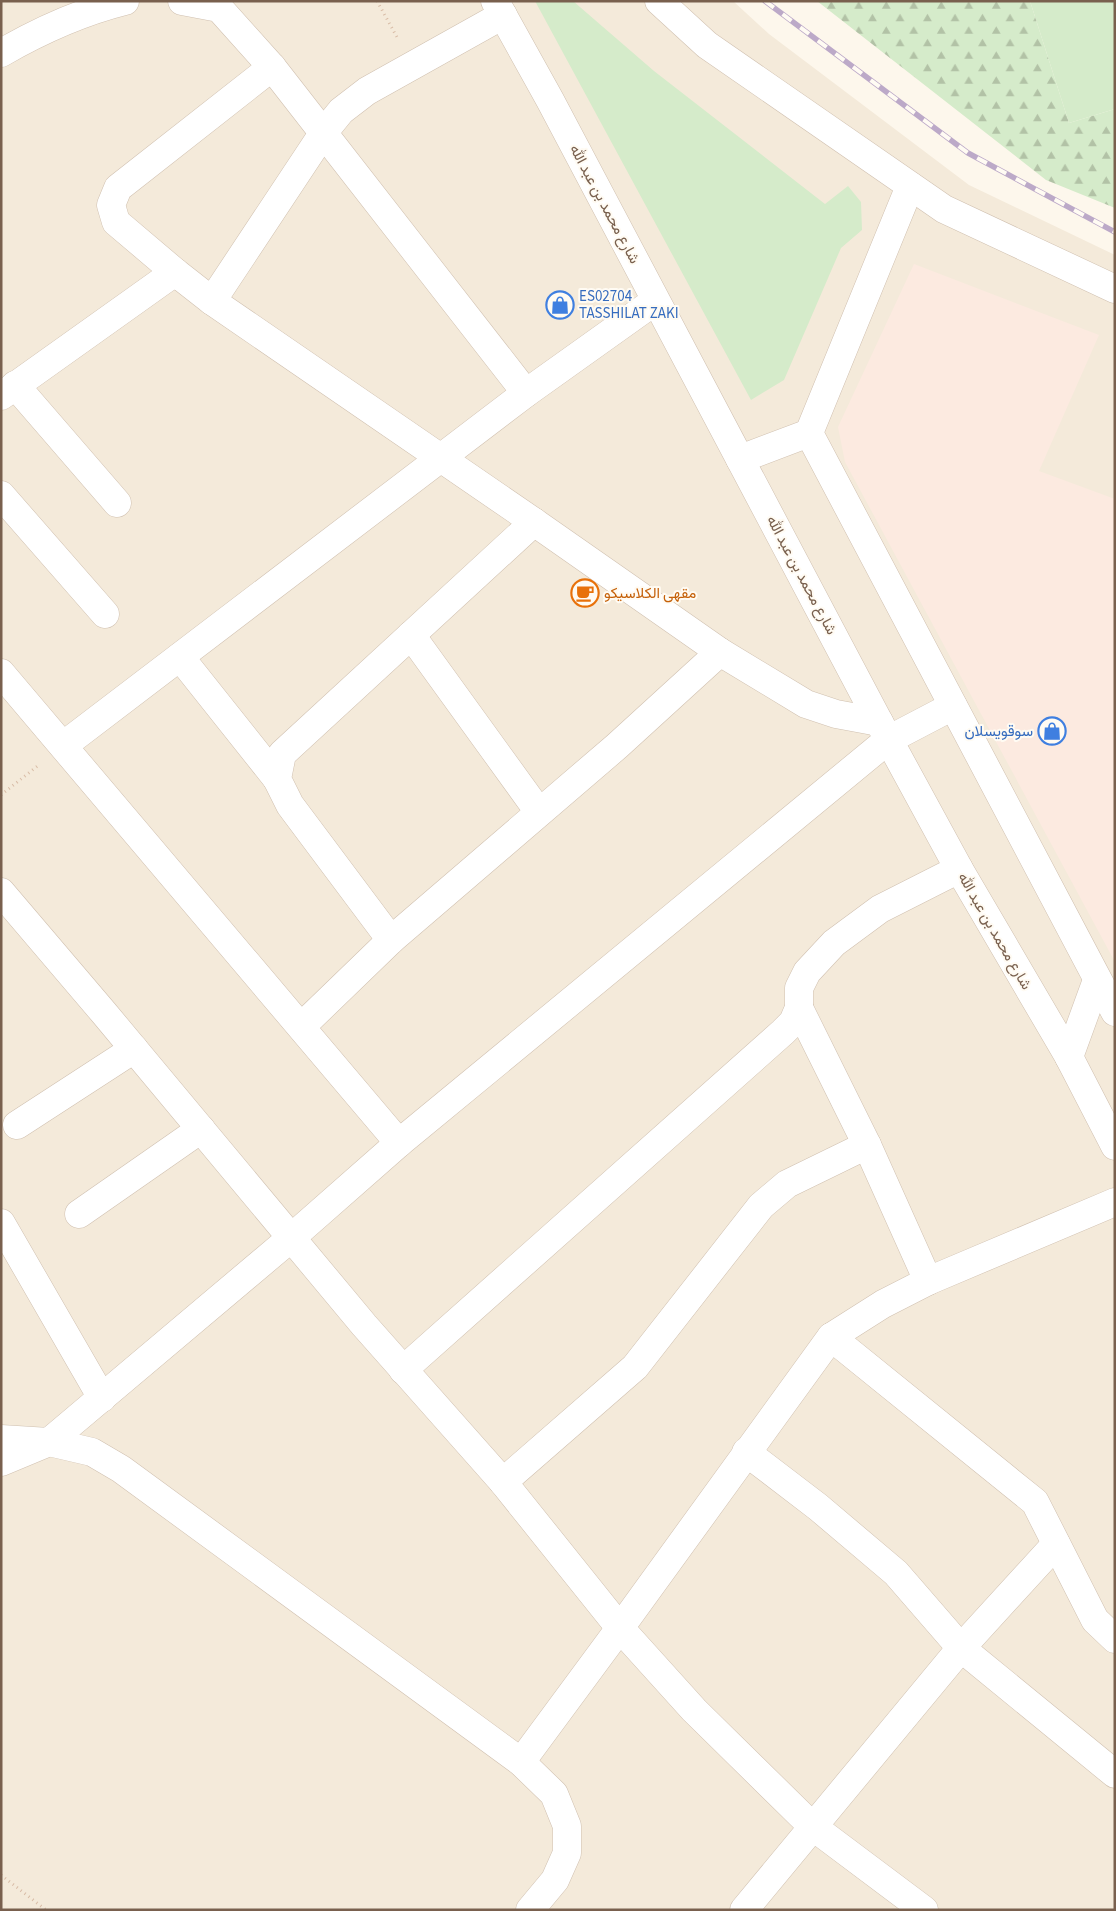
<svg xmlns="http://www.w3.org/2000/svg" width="1116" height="1911" font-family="'Source Sans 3',Vazirmatn,sans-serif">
	<defs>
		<pattern id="forest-firs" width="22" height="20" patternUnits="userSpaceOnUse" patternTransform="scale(1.25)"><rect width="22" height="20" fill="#d5ebca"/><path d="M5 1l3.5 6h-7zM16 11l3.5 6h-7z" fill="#b2c2a6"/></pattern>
	</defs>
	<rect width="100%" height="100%" fill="#fdf7ec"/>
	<!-- residential -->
	<polygon fill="#f4eada" points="1,1 733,1 769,34 969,185 1115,255 1115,1910 1,1910"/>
	<!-- commercial -->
	<polygon fill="#fceae0" points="914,264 1099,335 1039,471 1115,499 1115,962 845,462 838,427"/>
	<!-- grass -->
	<g fill="#d5ebca">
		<polygon points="535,1 573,1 654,71 825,204 848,186 861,202 862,230 841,248 784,380 751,400"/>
		<polygon points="1030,1 1115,1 1115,109 1069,123"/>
	</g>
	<!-- forest -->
	<polygon fill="url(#forest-firs)" points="817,1 1030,1 1069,123 1115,109 1115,208 1046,180"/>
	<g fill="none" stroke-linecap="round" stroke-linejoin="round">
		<!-- minor casing -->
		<g stroke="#d0c0b0" stroke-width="29">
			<g id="minor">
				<polyline points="182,1 219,8 272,67 526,393"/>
				<polyline points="659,1 707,45 944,209 1115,289"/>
				<path d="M1 53C41 30 81 12 125 1"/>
				<polyline points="910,186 809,433 1115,1012"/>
				<polyline points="175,272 116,222 111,205 118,188 272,67"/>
				<polyline points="212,301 324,132 341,111 367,91 503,15"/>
				<polyline points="15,385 117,503"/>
				<polyline points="740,459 809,433"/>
				<polyline points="1,495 105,614"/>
				<polyline points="411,635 539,812"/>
				<polyline points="180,657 277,779"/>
				<polyline points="1,673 399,1143"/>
				<polyline points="888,740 953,706"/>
				<polyline points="64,745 526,393 655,301"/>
				<polyline points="391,940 290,805 277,779 282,754 534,522"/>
				<polyline points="799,1008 867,1145 928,1281"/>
				<polyline points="302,1026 391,940 617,746 720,652"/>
				<polyline points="1069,1057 1097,980"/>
				<polyline points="17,1125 134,1049"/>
				<polyline points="79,1214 201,1129"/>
				<polyline points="1,1223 102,1398"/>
				<polyline points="831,1337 1035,1502 1095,1620 1115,1639"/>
				<polyline points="403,1370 783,1032 793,1022 799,1008 799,988 807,972 834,943 880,909 959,869"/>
				<polyline points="746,1452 818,1507 896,1573 961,1648 1115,1774"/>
				<polyline points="1,1462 49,1442"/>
				<polyline points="503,1482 635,1367 761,1206 787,1184 867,1145"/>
				<polyline points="521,1762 620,1628 831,1337 883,1304 928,1281 1115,1202"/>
				<polyline points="744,1910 961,1648 1056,1544"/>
			</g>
		</g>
		<!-- tertiary casing -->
		<g stroke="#d0c0b0" stroke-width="29">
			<g id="tertiary">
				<polyline points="495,1 550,100 879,722 959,869 1069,1057 1115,1146"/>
				<polyline points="1,396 175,272 212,301 534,522 720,652 806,704 836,714 879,722"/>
				<polyline points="1,892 104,1013 364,1325 503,1482 620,1628 694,1710 812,1826 924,1910"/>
				<polyline points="1,1439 49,1442 92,1452 121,1469 521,1762 554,1794 567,1826 567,1853 555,1880 530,1910"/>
				<polyline points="49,1442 291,1238 399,1143 888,740"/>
			</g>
		</g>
		<!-- path -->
		<g stroke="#d8bca6" stroke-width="3" stroke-dasharray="1 4" stroke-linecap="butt">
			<polyline points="377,1 398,39"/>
			<polyline points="1,795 40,764"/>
			<polyline points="1,1875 46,1910"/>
		</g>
		<!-- minor -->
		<use href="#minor" stroke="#fff" stroke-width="28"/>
		<!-- tertiary -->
		<use href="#tertiary" stroke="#fff" stroke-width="28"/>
		<!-- rail casing -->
		<g stroke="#bca9c8" stroke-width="5.5">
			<polyline id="rail" points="765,1 968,153 1115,232"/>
		</g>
		<!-- rail -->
		<use href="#rail" stroke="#fffbf3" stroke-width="4" stroke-dasharray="11" stroke-linecap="butt"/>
	</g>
	<!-- icons -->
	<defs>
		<g id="shop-ring" transform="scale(1.4375)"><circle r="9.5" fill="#fffbf3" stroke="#3f7fe0" stroke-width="1.5"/><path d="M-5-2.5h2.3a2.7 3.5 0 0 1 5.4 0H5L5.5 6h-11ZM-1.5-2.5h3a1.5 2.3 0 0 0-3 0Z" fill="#3f7fe0"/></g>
		<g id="cafe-ring" transform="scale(1.4375)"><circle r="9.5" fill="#fffbf3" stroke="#e8710a" stroke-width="1.5"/><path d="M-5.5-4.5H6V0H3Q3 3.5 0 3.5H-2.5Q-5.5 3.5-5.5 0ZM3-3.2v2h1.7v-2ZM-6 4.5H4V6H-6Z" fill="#e8710a"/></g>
	</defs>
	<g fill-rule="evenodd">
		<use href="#shop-ring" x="560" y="305"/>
		<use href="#cafe-ring" x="585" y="593"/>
		<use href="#shop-ring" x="1052" y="731"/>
	</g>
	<g text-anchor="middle" stroke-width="4" stroke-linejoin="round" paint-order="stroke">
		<!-- street labels -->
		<g font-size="15" fill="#79604e" stroke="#fffbf3">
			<text transform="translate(605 204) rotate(62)" y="5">شارع محمد بن عبد الله</text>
			<text transform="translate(802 575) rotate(62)" y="5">شارع محمد بن عبد الله</text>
			<text transform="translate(995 931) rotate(60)" y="5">شارع محمد بن عبد الله</text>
		</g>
		<!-- shop labels -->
		<g font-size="15" fill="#366cbe" stroke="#fffbf3" text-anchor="start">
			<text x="579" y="301">ES02704<tspan x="579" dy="17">TASSHILAT ZAKI</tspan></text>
			<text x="1033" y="736" text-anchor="end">سوقويسلان</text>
		</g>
		<!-- food labels -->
		<g font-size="15" fill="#c56008" stroke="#fffbf3" text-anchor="start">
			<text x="604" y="598">مقهى الكلاسيكو</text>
		</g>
	</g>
	<!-- border -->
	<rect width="1116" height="1911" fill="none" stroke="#79604e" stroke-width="5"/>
</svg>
